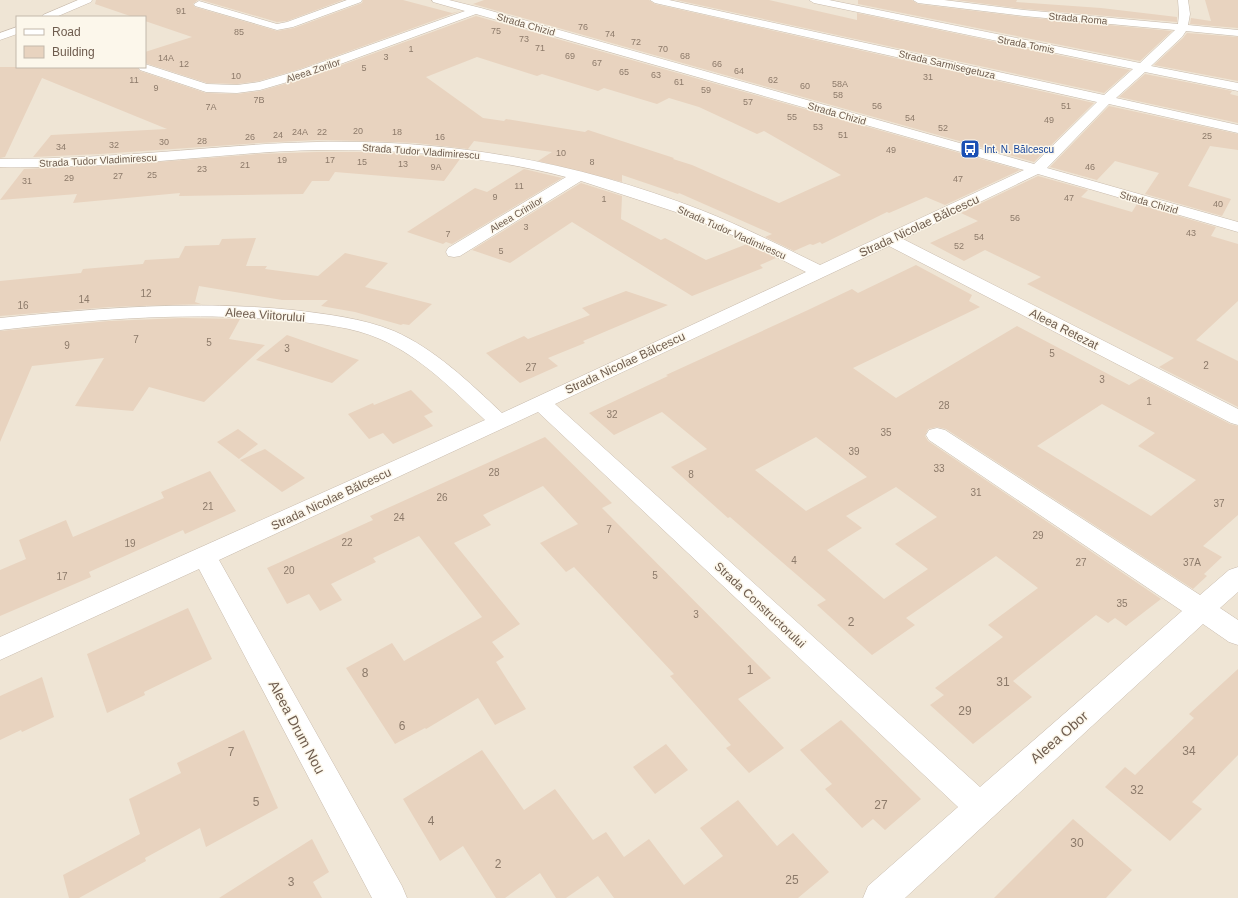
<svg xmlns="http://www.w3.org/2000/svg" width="1238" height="898" font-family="Arial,sans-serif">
	<rect width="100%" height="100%" fill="#f9f3e5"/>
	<!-- residential -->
	<path fill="#efe5d5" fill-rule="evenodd" d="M0 0H1238V898H0ZM17 17H145V67H17Z"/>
	<!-- building -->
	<g fill="#e8d3bf" fill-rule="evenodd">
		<polygon points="96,0 198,0 193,4 195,7 277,31 294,28 362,3 363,0 403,0 452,13 460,11 300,69 259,81 237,84 207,83 145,63 145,52 192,37 145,21 145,17 133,17 95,4"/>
		<polygon points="201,0 343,0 287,21 277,22"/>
		<polygon points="484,0 649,0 655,4 1094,103 1034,162 473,4"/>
		<polygon points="676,0 769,0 857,20 857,13 1130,70 1104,93"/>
		<polygon points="858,0 912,0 918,4 1024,17 1172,31 1140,61 858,4"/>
		<polygon points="956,0 1017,0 1016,2 1101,8 1177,17 1177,22 1024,9"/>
		<polygon points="1205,0 1238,0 1238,28 1190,24 1191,18 1211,21"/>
		<path d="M476 16 1020 170 945 205 926 197 889 213 887 212 822 244 820 242 813 245 810 244 794 251 765 237 772 234 679 193 678 194 622 175V182L538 161 552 152 474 141 468 149 416 143 367 141 317 140 258 143 100 154 33 157 51 135 167 129 42 78 5 157 0 158V67H137L140 71 206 93 237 94 260 91 309 77ZM477 57 537 76 542 74 598 91 604 88 657 104 669 98 699 107 757 134 764 131 841 175 779 203 692 165 673 159 674 158 588 130 585 132 506 119 504 121 483 118 426 77Z"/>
		<polygon points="1187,33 1238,37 1238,81 1154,65 1183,38"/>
		<polygon points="1145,74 1232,91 1230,94 1238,96 1238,123 1119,97"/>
		<polygon points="1109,106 1238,134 1238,150 1210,146 1188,186 1231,199 1222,216 1145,194 1159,173 1115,161 1097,180 1050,167"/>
		<polygon points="317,152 380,152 460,159 444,181 335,172 329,181 312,181 303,194 179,196 180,193 73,203 77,194 0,200 24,169 120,165 258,154"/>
		<polygon points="524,169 562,178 452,244 446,242 443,244 407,232 475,188 487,192"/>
		<polygon points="1038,176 1088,190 1081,197 1132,212 1137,204 1216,227 1211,236 1238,244 1238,301 1196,340 1238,361 1238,407 1159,367 1174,358 1027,284 1041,277 985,250 964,261 930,243 978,221 961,213"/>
		<polygon points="581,183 622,196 621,219 661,240 665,238 706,260 747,244 776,258 760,265 763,268 692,296 572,222 510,263 472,250"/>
		<polygon points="256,238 246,266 267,266 265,269 318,276 345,253 388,263 365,287 432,304 409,325 403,324 401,325 355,312 321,306 328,300 282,300 199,286 195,302 201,304 110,307 0,316 0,281 81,273 83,269 143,264 145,260 179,258 185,246 219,245 222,239"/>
		<path d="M916 265 972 295 969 301 980 307 853 368 896 398 1017 326 1129 385 1141 378 1230 424 1238 426V515L1203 546 1222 557 1204 574 1207 576 1193 589 946 429 937 427 928 429 925 436 928 441 1161 599 1126 626 1115 618 1108 623 1096 615 1013 681 1032 697 973 744 930 705 944 695 935 688 1003 637 988 625 1038 588 996 556 906 618 915 625 872 655 817 605 826 600 730 517 728 518 671 467 707 449 662 412 614 435 589 413 668 376 666 375 808 310 852 289 858 293ZM1102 404 1155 433 1138 446 1196 480 1151 516 1037 446ZM816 437 867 477 806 511 755 470ZM896 487 937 517 895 544 928 569 884 599 827 550 862 528 846 516Z"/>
		<polygon points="626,291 668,305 583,341 585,343 548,358 558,366 520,383 486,353 524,336 528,339 590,315 582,308"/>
		<polygon points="182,318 240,319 229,339 265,345 204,402 149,387 133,411 75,406 104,358 32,366 0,442 0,331 109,321"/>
		<polygon points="287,335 359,360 332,383 256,360"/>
		<polygon points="411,390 433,412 424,416 433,426 393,444 383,433 369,439 348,414 373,403 374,405"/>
		<polygon points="238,429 258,444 239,459 217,442"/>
		<polygon points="545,437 612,503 602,508 771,678 738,699 784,748 749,773 726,748 731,745 670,676 674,674 574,567 566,572 540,543 578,524 543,486 483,515 491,525 454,543 520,624 492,642 504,657 496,662 526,709 495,725 478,698 426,729 425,728 395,744 346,668 392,643 404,661 482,617 419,536 373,558 376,562 331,584 342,600 320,611 309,594 287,604 267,568 373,520 370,516"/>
		<polygon points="265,449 305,478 282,492 240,460"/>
		<polygon points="210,471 236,511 185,534 183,530 89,572 91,577 0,616 0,570 26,559 19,540 66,520 73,537 164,498 161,492"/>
		<polygon points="188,608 212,659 144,692 145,695 107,713 87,654"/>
		<polygon points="1238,669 1238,755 1192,802 1202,809 1170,841 1105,787 1125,767 1135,775 1194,718 1189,714"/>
		<polygon points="42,677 54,717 22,732 21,730 0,740 0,696"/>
		<polygon points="841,720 921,799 885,830 873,819 862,828 825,789 832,784 800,750"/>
		<polygon points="244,730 278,808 206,847 200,828 145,858 146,861 79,898 69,898 63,875 140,834 129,799 181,773 177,763"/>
		<polygon points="666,744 688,770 655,794 633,767"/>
		<polygon points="482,750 524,810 555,789 593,840 606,832 624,857 649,839 684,885 723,856 700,828 738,800 777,846 793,833 829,872 798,898 614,898 598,876 566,898 556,898 540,873 505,898 496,898 463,846 440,861 403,799"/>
		<polygon points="1073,819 1132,870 1106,898 994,898"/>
		<polygon points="312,839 329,872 313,882 322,898 219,898"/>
	</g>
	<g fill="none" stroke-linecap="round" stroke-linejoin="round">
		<!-- minor casing -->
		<g stroke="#c8bbad" stroke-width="1">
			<g id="minor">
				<polygon points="78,0 92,0 91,2 56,17 42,17 43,15"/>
				<polygon points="347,0 362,0 361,2 293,27 277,30 195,6 194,4 199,1 277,24 287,22"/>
				<path d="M432 0H449L481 8 1034 164 1097 102 655 3 650 0H669L1104 95 1133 69 814 3 809 0H829L1140 63 1175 30 1024 16 918 3 913 0H944L1024 10 1178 24 1179 14 1178 0H1188L1190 14 1188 25 1238 30V36L1186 31 1182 37 1151 66 1238 83V91L1145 72 1116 98 1238 125V133L1109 104 1047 168 1238 222V232L1038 174 903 239 1238 409V425L1231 423 889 246 555 404 980 787 1182 611 929 440 926 435 929 430 937 428 945 430 1200 595 1229 570 1238 567V592L1220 608 1238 620V645L1229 642 1203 624 905 898H863L868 886 958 807 538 412 219 560 402 886 407 898H372L199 569 0 660V637L485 420C453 390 421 357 380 339 353 327 321 324 292 321 194 311 97 319 0 330V318C98 308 195 300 293 310 326 314 362 318 394 331 435 349 469 382 502 413L806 272 737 237 688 216 581 181 460 256 454 257 448 256 446 252 448 248 566 177C485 156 401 149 317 150 265 151 212 157 160 161 107 165 54 168 0 167V159C54 159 107 156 161 152 213 148 264 143 317 142 450 139 577 162 701 210 742 226 781 246 820 265L1024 170 476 14 308 76 260 90 237 93 206 92 140 70 138 67H145V64L207 84 237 85 259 82 300 70 465 11 433 2Z"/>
				<polygon points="17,27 17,34 0,40 0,33"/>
			</g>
		</g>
		<!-- minor -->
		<use href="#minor" fill="#fff" fill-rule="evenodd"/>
	</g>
	<!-- icons -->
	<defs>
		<g id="bus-square" transform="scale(1)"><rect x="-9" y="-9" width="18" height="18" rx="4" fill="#1a4fb4" stroke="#fcf7eb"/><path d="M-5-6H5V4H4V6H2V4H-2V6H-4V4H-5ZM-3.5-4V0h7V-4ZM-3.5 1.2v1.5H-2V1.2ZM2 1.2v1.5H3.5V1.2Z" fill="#fff"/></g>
	</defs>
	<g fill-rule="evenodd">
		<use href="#bus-square" x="970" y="149"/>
	</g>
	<g text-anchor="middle" stroke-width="3" stroke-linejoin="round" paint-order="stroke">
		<!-- far-number labels -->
		<g font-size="9" fill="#8c7a6a">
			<text x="181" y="14">91</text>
			<text x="583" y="30">76</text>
			<text x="496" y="34">75</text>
			<text x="239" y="35">85</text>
			<text x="610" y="37">74</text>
			<text x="524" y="42">73</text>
			<text x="636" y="45">72</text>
			<text x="540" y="51">71</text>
			<text x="411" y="52">1</text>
			<text x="663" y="52">70</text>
			<text x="570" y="59">69</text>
			<text x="685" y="59">68</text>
			<text x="386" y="60">3</text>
			<text x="166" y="61">14A</text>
			<text x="597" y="66">67</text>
			<text x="184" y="67">12</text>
			<text x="717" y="67">66</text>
			<text x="364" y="71">5</text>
			<text x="739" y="74">64</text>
			<text x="624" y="75">65</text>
			<text x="656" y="78">63</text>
			<text x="236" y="79">10</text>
			<text x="928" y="80">31</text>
			<text x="134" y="83">11</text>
			<text x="773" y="83">62</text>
			<text x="679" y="85">61</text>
			<text x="840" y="87">58A</text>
			<text x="805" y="89">60</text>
			<text x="156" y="91">9</text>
			<text x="706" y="93">59</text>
			<text x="838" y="98">58</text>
			<text x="259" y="103">7B</text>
			<text x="748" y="105">57</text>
			<text x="877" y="109">56</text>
			<text x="1066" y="109">51</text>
			<text x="211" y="110">7A</text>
			<text x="792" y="120">55</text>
			<text x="910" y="121">54</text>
			<text x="1049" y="123">49</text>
			<text x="818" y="130">53</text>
			<text x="943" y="131">52</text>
			<text x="358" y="134">20</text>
			<text x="300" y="135">24A</text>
			<text x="322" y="135">22</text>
			<text x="397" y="135">18</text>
			<text x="278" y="138">24</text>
			<text x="843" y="138">51</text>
			<text x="1207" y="139">25</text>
			<text x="250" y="140">26</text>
			<text x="440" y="140">16</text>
			<text x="202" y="144">28</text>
			<text x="164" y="145">30</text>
			<text x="114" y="148">32</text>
			<text x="61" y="150">34</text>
			<text x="891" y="153">49</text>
			<text x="561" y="156">10</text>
			<text x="282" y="163">19</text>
			<text x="330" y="163">17</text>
			<text x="362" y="165">15</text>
			<text x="592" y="165">8</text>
			<text x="403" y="167">13</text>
			<text x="245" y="168">21</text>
			<text x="436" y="170">9A</text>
			<text x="1090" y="170">46</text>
			<text x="202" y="172">23</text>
			<text x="152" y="178">25</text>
			<text x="118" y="179">27</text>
			<text x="69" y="181">29</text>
			<text x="958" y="182">47</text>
			<text x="27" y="184">31</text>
			<text x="519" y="189">11</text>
			<text x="495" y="200">9</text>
			<text x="1069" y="201">47</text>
			<text x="604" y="202">1</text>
			<text x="1218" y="207">40</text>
			<text x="1015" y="221">56</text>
			<text x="526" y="230">3</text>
			<text x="1191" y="236">43</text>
			<text x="448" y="237">7</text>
			<text x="979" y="240">54</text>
			<text x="959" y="249">52</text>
			<text x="501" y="254">5</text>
		</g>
		<!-- far-street labels -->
		<g font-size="10" fill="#6e5c4e" stroke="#fcf7eb">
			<text transform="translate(1078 18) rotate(5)" y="4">Strada Roma</text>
			<text transform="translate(526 24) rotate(16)" y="4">Strada Chizid</text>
			<text transform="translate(1026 44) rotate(11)" y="4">Strada Tomis</text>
			<text transform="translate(947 64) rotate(13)" y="4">Strada Sarmisegetuza</text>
			<text transform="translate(313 70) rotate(-19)" y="4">Aleea Zorilor</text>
			<text transform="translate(837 113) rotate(16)" y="4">Strada Chizid</text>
			<text transform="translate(421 151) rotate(4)" y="4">Strada Tudor Vladimirescu</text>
			<text transform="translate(98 160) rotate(-3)" y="4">Strada Tudor Vladimirescu</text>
			<text transform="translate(1149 202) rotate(16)" y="4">Strada Chizid</text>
			<text transform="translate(516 214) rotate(-31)" y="4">Aleea Crinilor</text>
			<text transform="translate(732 232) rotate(24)" y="4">Strada Tudor Vladimirescu</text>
		</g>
		<!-- far-transit labels -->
		<g font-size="10" fill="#164399" stroke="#fcf7eb" text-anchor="start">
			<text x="984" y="153">Int. N. Bălcescu</text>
		</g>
		<!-- number labels -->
		<g font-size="10" fill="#8c7a6a">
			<text x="146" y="297">12</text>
			<text x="84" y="303">14</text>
			<text x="23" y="309">16</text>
			<text x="136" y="343">7</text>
			<text x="209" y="346">5</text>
			<text x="67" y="349">9</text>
			<text x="287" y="352">3</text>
			<text x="1052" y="357">5</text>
			<text x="1206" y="369">2</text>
			<text x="531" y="371">27</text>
			<text x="1102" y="383">3</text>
			<text x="1149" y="405">1</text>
			<text x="944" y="409">28</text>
			<text x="612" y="418">32</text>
			<text x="886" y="436">35</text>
			<text x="854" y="455">39</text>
			<text x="939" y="472">33</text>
			<text x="494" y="476">28</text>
			<text x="691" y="478">8</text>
			<text x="976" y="496">31</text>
			<text x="442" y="501">26</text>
			<text x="1219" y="507">37</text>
			<text x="208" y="510">21</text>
			<text x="399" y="521">24</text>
			<text x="609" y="533">7</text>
			<text x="1038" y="539">29</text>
			<text x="347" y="546">22</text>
			<text x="130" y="547">19</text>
			<text x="794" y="564">4</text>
			<text x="1081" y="566">27</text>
			<text x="1192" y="566">37A</text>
			<text x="289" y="574">20</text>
			<text x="655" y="579">5</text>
			<text x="62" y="580">17</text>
			<text x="1122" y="607">35</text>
			<text x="696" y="618">3</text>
		</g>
		<!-- street labels -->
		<g font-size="12" fill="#6e5c4e" stroke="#fcf7eb">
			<text transform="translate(919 226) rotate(-25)" y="4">Strada Nicolae Bălcescu</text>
			<text transform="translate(265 315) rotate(4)" y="4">Aleea Viitorului</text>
			<text transform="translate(1064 329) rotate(27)" y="4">Aleea Retezat</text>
			<text transform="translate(625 363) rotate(-25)" y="4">Strada Nicolae Bălcescu</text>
			<text transform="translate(331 499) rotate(-25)" y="4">Strada Nicolae Bălcescu</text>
			<text transform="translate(760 605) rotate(43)" y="4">Strada Constructorului</text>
		</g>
		<!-- near-number labels -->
		<g font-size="12" fill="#8c7a6a">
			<text x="851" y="626">2</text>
			<text x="750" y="674">1</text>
			<text x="365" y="677">8</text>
			<text x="1003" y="686">31</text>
			<text x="965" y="715">29</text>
			<text x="402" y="730">6</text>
			<text x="1189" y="755">34</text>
			<text x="231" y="756">7</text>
			<text x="1137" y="794">32</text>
			<text x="256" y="806">5</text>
			<text x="881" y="809">27</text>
			<text x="431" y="825">4</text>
			<text x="1077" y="847">30</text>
			<text x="498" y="868">2</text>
			<text x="792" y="884">25</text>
			<text x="291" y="886">3</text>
		</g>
		<!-- near-street labels -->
		<g font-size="14" fill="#6e5c4e" stroke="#fcf7eb">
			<text transform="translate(297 727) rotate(62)" y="5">Aleea Drum Nou</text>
			<text transform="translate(1059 737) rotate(-41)" y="5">Aleea Obor</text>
		</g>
	</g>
	<!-- legend -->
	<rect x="16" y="16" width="130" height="52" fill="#fcf7eb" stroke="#c3b9ac"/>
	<rect x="24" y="29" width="20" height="6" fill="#ffffff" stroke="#c3b9ac"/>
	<text x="52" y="36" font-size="12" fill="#6e5c4e">Road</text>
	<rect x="24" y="46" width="20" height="12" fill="#e8d3bf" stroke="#c3b9ac"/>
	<text x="52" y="56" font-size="12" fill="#6e5c4e">Building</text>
</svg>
